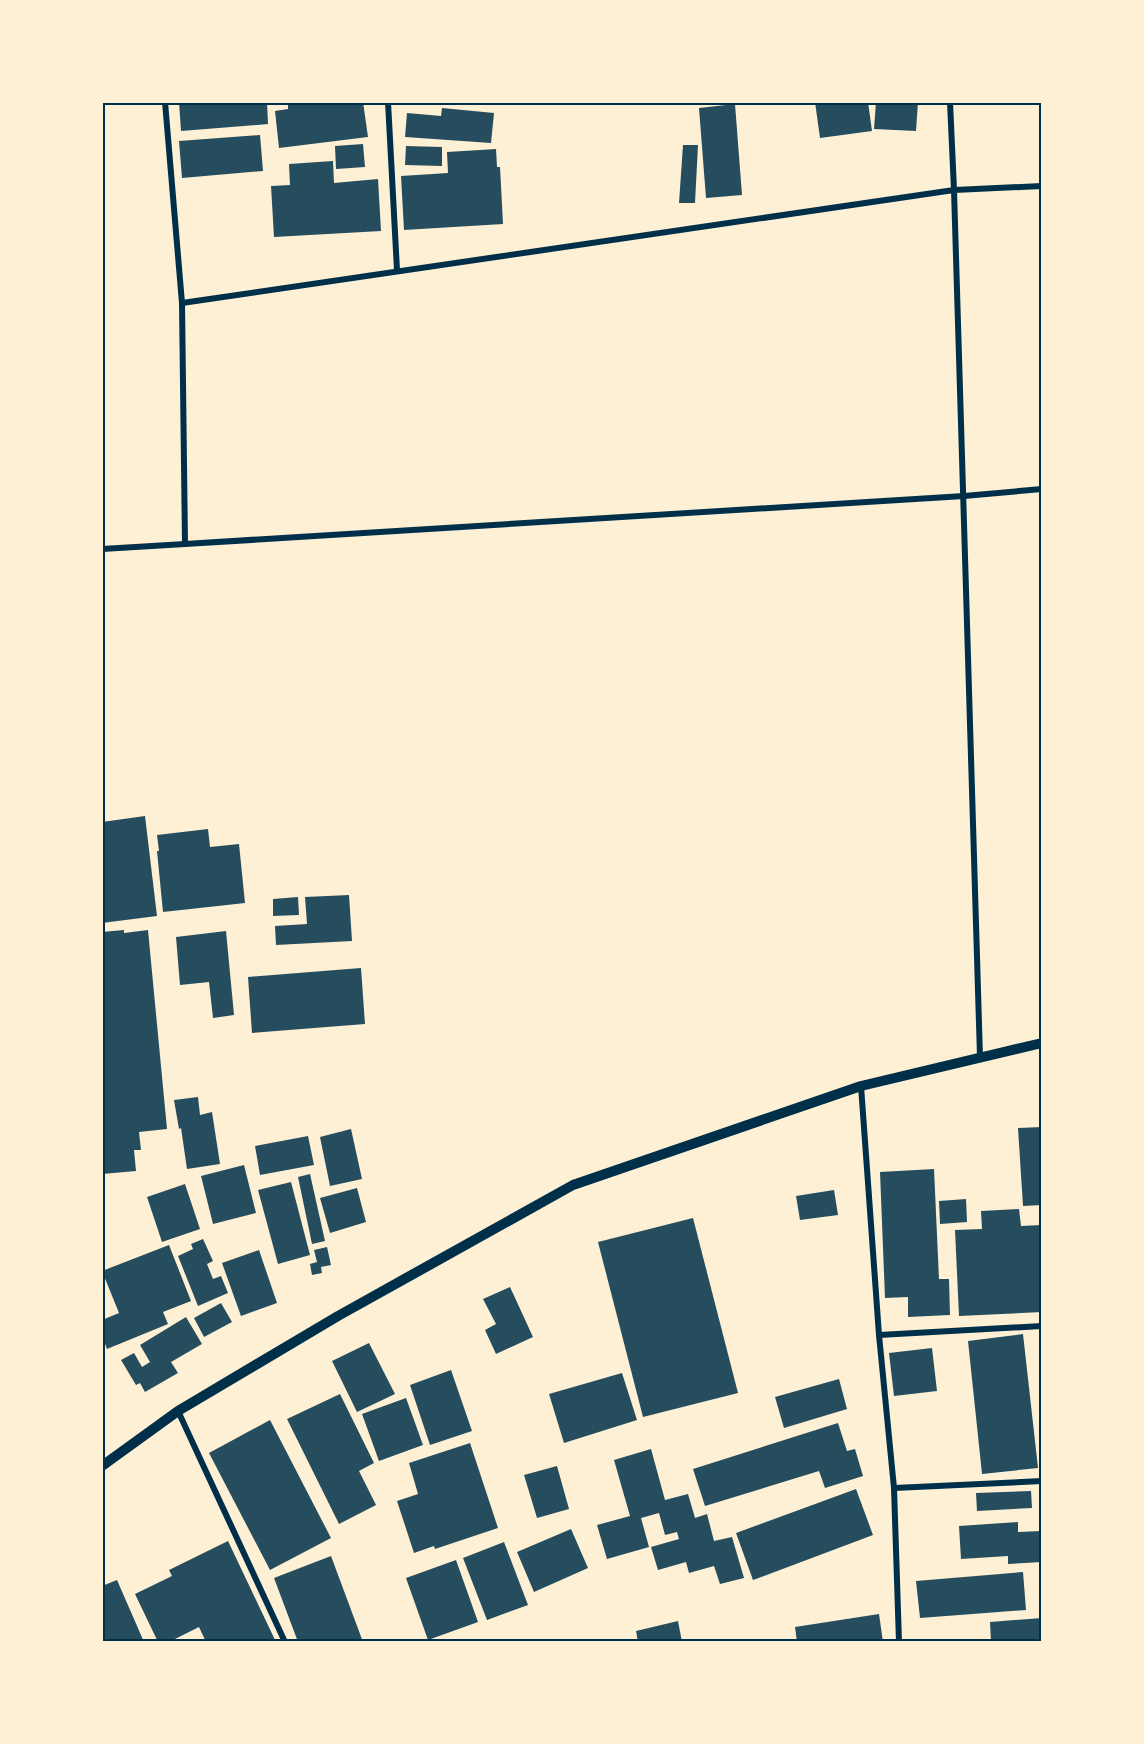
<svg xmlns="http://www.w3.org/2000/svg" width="1144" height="1744" font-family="'Playfair Display',serif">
	<rect width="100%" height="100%" fill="#fdf0d5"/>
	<!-- building -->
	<g fill="#264d5e">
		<polygon points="179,102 267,102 268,124 181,131"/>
		<polygon points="288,102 316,102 317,105 341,102 363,102 368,137 279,148 275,111 288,109"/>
		<polygon points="510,102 527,102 526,105"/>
		<polygon points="815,102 868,102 872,131 820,138"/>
		<polygon points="876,102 918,102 916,131 874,129"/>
		<polygon points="735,104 742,195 706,198 699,108"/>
		<polygon points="442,108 494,113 491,143 405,137 407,113 441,116"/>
		<polygon points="260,135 263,171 182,178 179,141"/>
		<polygon points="363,144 365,167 336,169 335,146"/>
		<polygon points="683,145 698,145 695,203 679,203"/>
		<polygon points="406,146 442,147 442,166 405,165"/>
		<polygon points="496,149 497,167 500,167 503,224 404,230 401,176 448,173 447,152"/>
		<polygon points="333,161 334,183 378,179 381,231 274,237 271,186 290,185 289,164"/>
		<polygon points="145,816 157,916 102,923 102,822"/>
		<polygon points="208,829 210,847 239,844 245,903 163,912 157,851 159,851 157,835"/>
		<polygon points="349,895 352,941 276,945 275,926 307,924 305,897"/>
		<polygon points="298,897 299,915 273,916 273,899"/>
		<polygon points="124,930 124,933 148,930 167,1129 139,1132 141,1150 134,1150 136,1171 102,1174 102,932"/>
		<polygon points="226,931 234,1015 213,1018 209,982 180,985 176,937"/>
		<polygon points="361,968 365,1024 252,1033 248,977"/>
		<polygon points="198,1097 200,1115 212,1112 220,1164 187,1169 181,1128 179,1129 174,1100"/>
		<polygon points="1042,1127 1042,1205 1023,1206 1018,1128"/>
		<polygon points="351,1129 362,1179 330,1186 320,1137"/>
		<polygon points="308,1136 314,1165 260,1175 255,1146"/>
		<polygon points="244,1165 256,1213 213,1224 201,1176"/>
		<polygon points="934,1169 939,1279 949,1279 950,1315 908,1317 908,1297 885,1298 880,1172"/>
		<polygon points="310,1174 325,1241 312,1244 298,1177"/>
		<polygon points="291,1182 310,1255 278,1264 258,1190"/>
		<polygon points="185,1184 200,1229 162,1242 147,1197"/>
		<polygon points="357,1188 366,1222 330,1233 320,1198"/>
		<polygon points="834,1190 838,1215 800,1220 796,1196"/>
		<polygon points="966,1199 967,1222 940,1224 939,1201"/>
		<polygon points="1019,1209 1021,1226 1042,1225 1042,1312 959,1316 955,1230 982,1229 981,1211"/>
		<polygon points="693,1218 738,1393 643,1417 598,1242"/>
		<polygon points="203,1239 213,1261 207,1264 213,1279 221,1276 228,1293 198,1306 178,1256 193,1249 191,1244"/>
		<polygon points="169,1245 191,1301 163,1312 168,1324 107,1349 102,1336 102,1320 119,1313 102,1271"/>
		<polygon points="327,1247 331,1265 321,1267 322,1273 312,1275 310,1264 317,1262 314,1250"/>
		<polygon points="259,1250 277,1303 241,1316 222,1263"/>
		<polygon points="510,1287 533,1337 496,1354 485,1330 496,1324 483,1299"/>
		<polygon points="221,1303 232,1322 204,1337 194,1318"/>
		<polygon points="186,1317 202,1344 171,1362 178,1373 145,1392 140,1383 136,1385 121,1360 134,1353 142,1367 150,1362 140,1345"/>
		<polygon points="1023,1334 1038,1468 982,1474 968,1341"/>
		<polygon points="369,1343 395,1394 357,1412 332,1361"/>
		<polygon points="932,1348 937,1391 894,1396 889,1353"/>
		<polygon points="451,1370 472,1431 430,1445 410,1385"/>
		<polygon points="622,1373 637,1420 564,1443 549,1394"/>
		<polygon points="839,1379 847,1409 784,1428 775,1397"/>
		<polygon points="340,1394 374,1463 359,1471 376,1505 339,1524 287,1419"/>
		<polygon points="406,1398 423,1445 379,1461 362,1414"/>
		<polygon points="270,1420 331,1538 270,1570 209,1453"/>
		<polygon points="838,1423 847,1451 855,1449 863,1476 825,1488 819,1471 705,1506 693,1469"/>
		<polygon points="470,1443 498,1528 435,1549 434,1546 414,1553 397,1501 418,1494 409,1463"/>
		<polygon points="651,1449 665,1500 688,1494 695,1518 707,1514 714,1541 732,1537 744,1578 720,1584 714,1566 689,1573 686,1562 658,1570 651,1547 679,1539 677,1532 665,1535 659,1513 641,1518 649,1547 607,1559 597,1525 630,1516 614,1460"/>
		<polygon points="557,1466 569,1509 537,1518 524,1475"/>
		<polygon points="856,1489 873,1535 753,1580 736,1533"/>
		<polygon points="1031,1491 1032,1508 977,1511 976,1493"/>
		<polygon points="1018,1522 1018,1532 1042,1531 1042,1562 1008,1564 1008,1556 961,1559 959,1526"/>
		<polygon points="571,1529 588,1568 534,1592 517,1552"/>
		<polygon points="228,1541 276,1642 206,1642 199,1627 169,1642 158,1642 135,1594 172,1576 169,1570"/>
		<polygon points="504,1542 528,1605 487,1620 463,1558"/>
		<polygon points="331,1556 363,1642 298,1642 274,1578"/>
		<polygon points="456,1560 478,1622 428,1640 406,1578"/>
		<polygon points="1023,1572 1026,1610 920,1618 916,1581"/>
		<polygon points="117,1580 144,1642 102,1642 102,1586"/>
		<polygon points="879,1614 883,1642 797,1642 795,1627"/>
		<polygon points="1042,1618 1042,1642 991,1642 990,1622"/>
		<polygon points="678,1621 682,1642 638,1642 636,1631"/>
	</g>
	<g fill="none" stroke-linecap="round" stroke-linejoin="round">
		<!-- minor -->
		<g stroke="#003049" stroke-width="6">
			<polyline points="388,102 397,270"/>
			<polyline points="182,303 954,190 950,102"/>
			<polyline points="185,544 964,496 1042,489"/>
			<polyline points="102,549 185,544 182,303 165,102"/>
			<polyline points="980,1057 954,190 1042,186"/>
			<polyline points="861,1086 879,1335 894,1488 899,1642"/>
			<polyline points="879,1335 1042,1326"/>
			<polyline points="178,1411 285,1642"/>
			<polyline points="894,1488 1042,1481"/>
		</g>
		<!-- tertiary -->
		<polyline stroke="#003049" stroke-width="10" points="102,1466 178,1411 338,1316 573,1185 861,1086 1042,1043"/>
	</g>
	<!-- border -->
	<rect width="1144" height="1744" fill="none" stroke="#fdf0d5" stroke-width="207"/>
	<rect x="104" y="104" width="936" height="1536" fill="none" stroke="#003049" stroke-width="2"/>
</svg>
